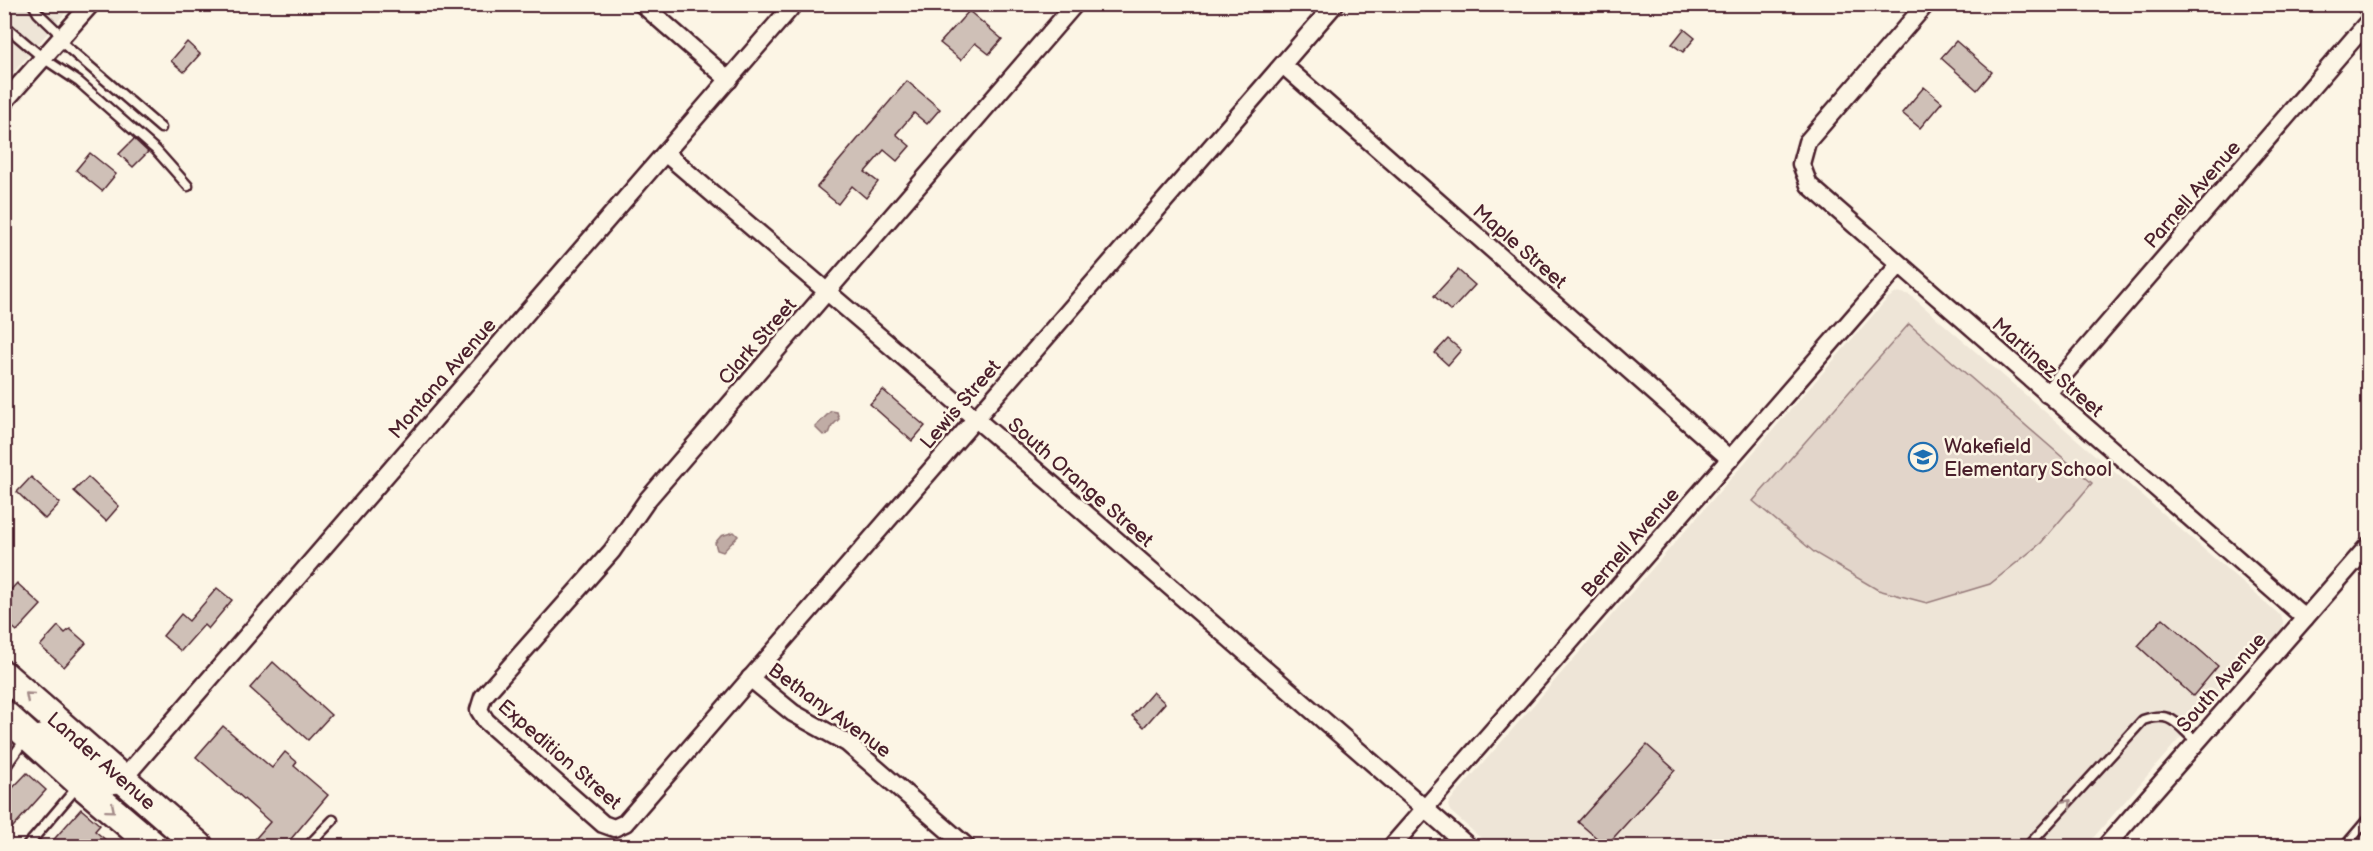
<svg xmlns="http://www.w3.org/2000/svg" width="2373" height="851" font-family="'Balsamiq Sans',sans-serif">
	<rect width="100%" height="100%" fill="#fcf5e5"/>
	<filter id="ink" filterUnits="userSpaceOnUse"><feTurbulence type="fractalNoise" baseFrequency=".0167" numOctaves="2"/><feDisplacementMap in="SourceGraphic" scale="12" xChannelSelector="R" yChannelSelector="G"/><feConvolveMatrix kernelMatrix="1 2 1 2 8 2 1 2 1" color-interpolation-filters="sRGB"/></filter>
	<g filter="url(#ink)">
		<!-- built -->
		<g fill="#eee5d7">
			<polygon points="5,5 72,5 5,82"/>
			<polygon points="1898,292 1910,295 2281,616 2283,621 2282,629 2270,644 2261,645 2086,846 1490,846 1450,811 1448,805 1450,801 1888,298"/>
		</g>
		<!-- green -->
		<polygon fill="#e2d5ca" stroke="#967a7a" stroke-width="1.5" points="1909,324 2092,483 2041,543 1990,584 1927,603 1878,590 1815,553 1753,501"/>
		<!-- water -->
		<g fill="#c0aca5" stroke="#917474" stroke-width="1.5">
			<polygon points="831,411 837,412 839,419 832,426 829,434 823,435 815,427"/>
			<polygon points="734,532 738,536 723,552 717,550 715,543 721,536"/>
		</g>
		<!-- building -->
		<g fill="#cfc0b7" stroke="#4a1f2b" stroke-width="1.5">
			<polygon points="969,11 1002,39 989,54 975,43 961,60 940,43"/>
			<polygon points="1684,29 1695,38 1683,52 1672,44"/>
			<polygon points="1956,41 1992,72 1977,90 1941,58"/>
			<polygon points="187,42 200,54 184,72 171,61"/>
			<polygon points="907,81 940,109 927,124 914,113 896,134 910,146 897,161 884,150 865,172 878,182 866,198 852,186 838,204 817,187"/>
			<polygon points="1924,87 1942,102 1920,128 1902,113"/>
			<polygon points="134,139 148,152 133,167 119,154"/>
			<polygon points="90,153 116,174 102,191 76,170"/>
			<polygon points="1458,270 1475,285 1451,311 1434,296"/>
			<polygon points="1448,339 1461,350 1448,365 1435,353"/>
			<polygon points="883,390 925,426 912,441 870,404"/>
			<polygon points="31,477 60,503 45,519 17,492"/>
			<polygon points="88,477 119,506 106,521 74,491"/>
			<polygon points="17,583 41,605 17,631 4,620 4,597"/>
			<polygon points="217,588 232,600 208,629 204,625 181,651 163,636 181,614 189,621"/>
			<polygon points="2163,618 2218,666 2193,696 2138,646"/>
			<polygon points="58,626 65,633 70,629 86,643 64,667 40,646"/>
			<polygon points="273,662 331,715 308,740 250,688"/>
			<polygon points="1153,692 1165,703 1144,727 1132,716"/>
			<polygon points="223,726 272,768 285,752 297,762 294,766 328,795 285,846 249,846 270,822 196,757"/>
			<polygon points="1647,745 1675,770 1606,846 1578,822"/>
			<polygon points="27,773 46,790 4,837 4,797"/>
			<polygon points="81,809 100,825 95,831 113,846 48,846"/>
		</g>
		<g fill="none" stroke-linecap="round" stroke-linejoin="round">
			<!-- lane casing -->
			<g stroke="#4a1f2b" stroke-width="13">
				<g id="lane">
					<polyline points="33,4 38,13 62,36"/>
					<polyline points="4,25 43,58 79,82 156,150 188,186"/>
					<polyline points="59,40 161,128"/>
					<polyline points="4,769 26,738"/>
					<polyline points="27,846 79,785"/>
					<polyline points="308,846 333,820"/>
					<path d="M2028 846 2143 720C2172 710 2176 724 2197 742"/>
					<polyline points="2345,846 2368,819"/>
				</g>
			</g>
			<!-- street casing -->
			<g stroke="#4a1f2b" stroke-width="21">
				<g id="street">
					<polyline points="642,4 729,80"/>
					<polyline points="1075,4 648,499 612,551 483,697 479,710 486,721 603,824 614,828 625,823 1335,4"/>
					<polyline points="1926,4 1807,142 1801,164 1809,185 2305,618"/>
					<polyline points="2364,4 2368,8"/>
					<polyline points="1283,65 1730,459"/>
					<polyline points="4,102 91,4"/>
					<polyline points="665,153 1053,485 1468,846"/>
					<polyline points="2047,394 2368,22"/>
					<polyline points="750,678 793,713 847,743 966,846"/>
					<polyline points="28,736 45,733 50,735 107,785 115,785 123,779 794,4"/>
					<polyline points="1392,846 1899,265"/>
					<polyline points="2106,846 2368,546"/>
				</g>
			</g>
			<!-- primary casing -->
			<g stroke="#4a1f2b" stroke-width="32">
				<g id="primary">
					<path id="s1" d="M4 675 199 846"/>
					<polyline points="4,714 81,784 154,846"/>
				</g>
			</g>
			<!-- lane -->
			<use href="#lane" stroke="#fcf5e5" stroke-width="8"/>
			<!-- street -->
			<use href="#street" stroke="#fcf5e5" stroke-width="16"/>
			<!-- primary -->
			<use href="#primary" stroke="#fcf5e5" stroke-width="27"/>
		</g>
		<!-- one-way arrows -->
		<defs><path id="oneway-chevron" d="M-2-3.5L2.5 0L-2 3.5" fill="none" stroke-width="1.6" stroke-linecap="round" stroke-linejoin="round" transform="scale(1.5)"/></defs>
		<g stroke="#a38a88">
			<use href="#oneway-chevron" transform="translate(29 696) rotate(-139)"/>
			<use href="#oneway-chevron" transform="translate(2068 803) rotate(-48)"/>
			<use href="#oneway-chevron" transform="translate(111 809) rotate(40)"/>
		</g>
	</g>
	<!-- icons -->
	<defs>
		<g id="school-ring" transform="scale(1.5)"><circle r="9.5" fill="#fcf5e5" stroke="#1f6fb2" stroke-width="1.5"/><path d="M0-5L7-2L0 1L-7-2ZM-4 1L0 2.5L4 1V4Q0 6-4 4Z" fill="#1f6fb2"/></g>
	</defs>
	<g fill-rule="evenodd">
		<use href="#school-ring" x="1923" y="457"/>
	</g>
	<g text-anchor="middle" stroke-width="5" stroke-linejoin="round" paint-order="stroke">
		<!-- street labels -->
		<g font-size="20" fill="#4a1f2b" stroke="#fcf5e5">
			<text transform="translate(2192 194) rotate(-49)" y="7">Parnell Avenue</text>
			<text transform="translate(1520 246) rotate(41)" y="7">Maple Street</text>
			<text transform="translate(757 341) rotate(-49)" y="7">Clark Street</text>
			<text transform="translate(2048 367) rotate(41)" y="7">Martinez Street</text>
			<text transform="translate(442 378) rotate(-49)" y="7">Montana Avenue</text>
			<text transform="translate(960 404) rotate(-49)" y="7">Lewis Street</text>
			<text transform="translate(1081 482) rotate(41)" y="7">South Orange Street</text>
			<text transform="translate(1630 542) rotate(-49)" y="7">Bernell Avenue</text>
			<text transform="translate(2221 682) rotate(-49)" y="7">South Avenue</text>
			<text transform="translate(830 710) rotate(36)" y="7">Bethany Avenue</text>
			<text transform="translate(560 754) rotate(41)" y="7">Expedition Street</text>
			<text dy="7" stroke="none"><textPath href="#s1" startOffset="130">Lander Avenue</textPath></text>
		</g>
		<!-- poi labels -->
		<g font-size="20" fill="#4a1f2b" stroke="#fcf5e5" text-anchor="start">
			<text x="1944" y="453">Wakefield<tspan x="1944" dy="23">Elementary School</tspan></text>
		</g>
	</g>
	<!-- margin -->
	<rect width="2373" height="851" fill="none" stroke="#fcf5e5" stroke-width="24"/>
	<rect x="12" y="12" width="2349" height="827" fill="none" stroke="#4a1f2b" stroke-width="2" filter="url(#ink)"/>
</svg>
